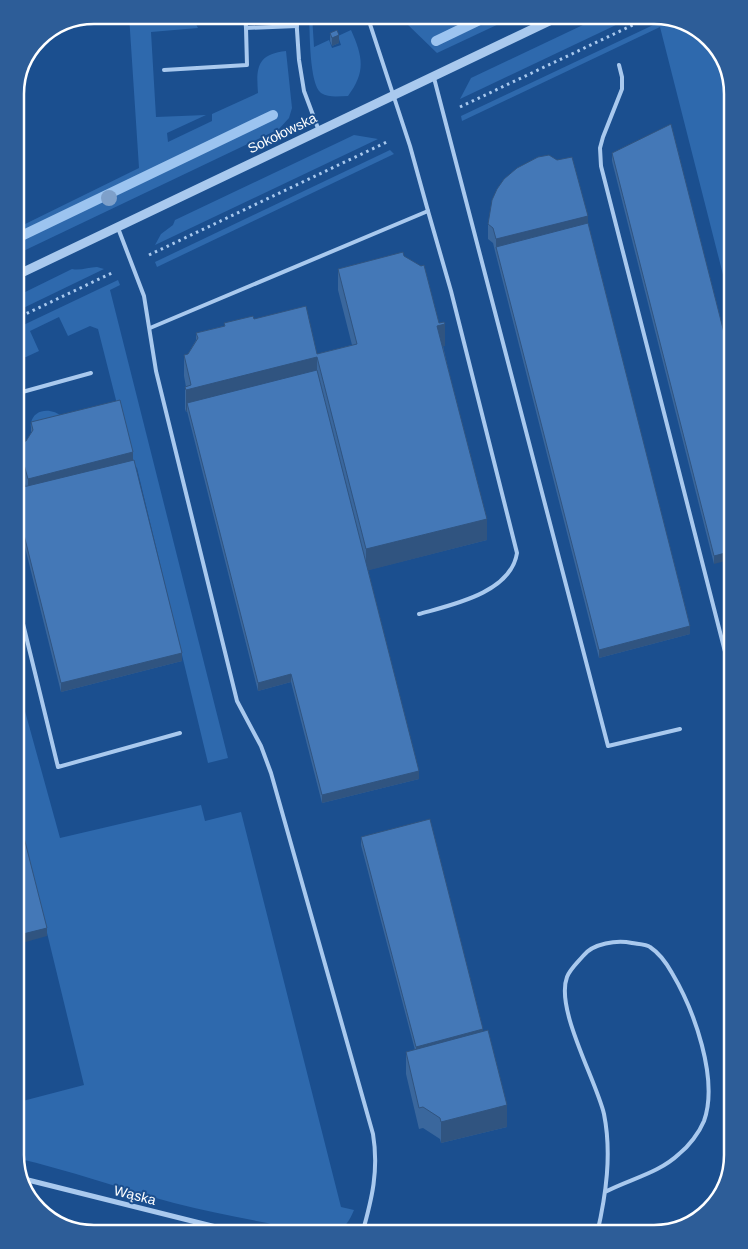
<svg xmlns="http://www.w3.org/2000/svg" width="748" height="1249" font-family="Arial,sans-serif">
	<rect width="100%" height="100%" fill="#1b4f8f"/>
	<!-- green -->
	<g fill="#2e69ad">
		<path d="M129 15H152L153 16 191 15 198 28 151 32 156 117 206 115 167 133 168 142 212 121V114L258 93C256 68 257 54 286 51L292 108 289 118 279 129 15 255V229L139 168Z"/>
		<path d="M309 15H312L314 47 329 40 332 48 341 45 338 36 351 30C363 57 366 72 348 96 339 96 329 98 321 93 309 84 310 31 309 15Z"/>
		<polygon points="424,15 518,15 437,53 406,23"/>
		<polygon points="604,15 637,15 460,99 471,78"/>
		<polygon points="668,18 698,28 725,59 733,94 733,314 660,27 462,121 461,116"/>
		<polygon points="354,135 378,139 155,245 161,234 173,225 175,220"/>
		<polygon points="390,150 394,154 157,267 155,262"/>
		<path d="M97 267 104 269 15 312V297L72 269C80 271 89 267 97 267Z"/>
		<path d="M118 280 120 285 110 290 228 758 208 763 137 468 134 466 32 435C32 431 30 426 31 423 34 408 53 408 62 417L117 404 98 329 90 326 68 336 59 317 30 331 39 351 26 357 15 358V329Z"/>
		<path d="M15 675 60 838 201 805 205 821 241 812 341 1207 354 1210C350 1220 343 1232 331 1234 310 1237 287 1228 267 1223 236 1217 205 1211 174 1203 121 1189 69 1170 16 1158L15 1103 84 1085 15 801Z"/>
	</g>
	<g fill="none" stroke-linecap="round" stroke-linejoin="round">
		<!-- stream -->
		<g stroke="#9cc4f0" stroke-width="10">
			<polyline points="436,41 490,15"/>
			<polyline points="15,239 273,115"/>
		</g>
		<!-- path -->
		<g stroke="#a9c9ee" stroke-width="3" stroke-dasharray="2.5 4" stroke-linecap="butt">
			<polyline points="460,107 654,15"/>
			<polyline points="149,255 389,141"/>
			<polyline points="15,319 114,272"/>
		</g>
		<!-- service -->
		<g stroke="#a9c9ee" stroke-width="4">
			<polyline points="245,15 246,28 297,26"/>
			<polyline points="296,15 299,60 304,91 319,131"/>
			<polyline points="367,15 410,146 428,211"/>
			<polyline points="619,65 622,77 622,89 603,137 600,148 601,166 733,683"/>
			<polyline points="164,70 247,65 246,28"/>
			<polyline points="434,78 608,746 680,729"/>
			<path d="M118 228 144 296 156 371 237 701 261 746 271 773 373 1134C379 1170 372 1199 362 1234"/>
			<path d="M150 328 428 211 451 291 517 553C511 593 451 605 419 614"/>
			<polyline points="15,394 91,373"/>
			<polyline points="15,591 58,767 180,733"/>
			<path d="M597 1234C606 1195 612 1154 604 1114 596 1080 555 1009 567 977 570 969 578 962 583 956 593 943 617 940 632 943 637 944 646 944 650 947 659 953 667 964 672 973 694 1010 719 1079 704 1121 699 1133 689 1146 679 1154 659 1173 630 1179 605 1192"/>
		</g>
		<!-- minor -->
		<polyline stroke="#a9c9ee" stroke-width="5" points="20,1178 244,1234"/>
		<!-- tertiary -->
		<polyline stroke="#a9c9ee" stroke-width="9" points="15,276 562,15"/>
	</g>
	<!-- trees -->
	<circle fill="#7ea0ca" cx="109" cy="198" r="8"/>
	<!-- wall -->
	<g fill="#3a679d">
		<polygon points="330,33 339,43 332,46 330,41"/>
		<polygon points="612,153 733,368 714,564 612,161"/>
		<polygon points="588,223 690,634 599,658 496,255 493,243 488,239 488,224"/>
		<polygon points="404,256 445,346 443,346 487,540 368,570 419,779 322,803 291,682 258,691 187,411 186,412 185,409 185,387 186,387 184,376 184,355 188,354 196,340 196,333 224,326 224,323 254,319 317,354 352,345 338,290 338,269"/>
		<polygon points="31,422 133,460 182,661 61,692 15,507 15,489 26,487 18,459 18,443 26,441 31,433"/>
		<polygon points="361,837 483,1031 507,1127 441,1143 440,1139 423,1128 419,1129 406,1074 406,1052 415,1050 361,845"/>
	</g>
	<!-- shaded-wall -->
	<g fill="#305480">
		<polygon points="339,35 339,43 332,46 332,38"/>
		<polygon points="588,216 588,231 496,247 496,255 496,239"/>
		<polygon points="445,324 445,346 437,348 437,326"/>
		<polygon points="317,357 317,378 187,403 187,411 186,412 186,390"/>
		<polygon points="133,452 133,468 28,494 28,479"/>
		<polygon points="487,519 487,540 366,571 366,549"/>
		<polygon points="733,551 733,559 714,564 714,556"/>
		<polygon points="690,626 690,634 599,658 599,650"/>
		<polygon points="182,653 182,661 61,692 61,683"/>
		<polygon points="291,674 291,682 258,691 258,683"/>
		<polygon points="419,771 419,779 322,803 322,795"/>
		<polygon points="47,928 47,936 15,945 15,936"/>
		<polygon points="483,1029 483,1037 416,1055 416,1047"/>
		<polygon points="507,1105 507,1127 441,1143 441,1122"/>
	</g>
	<!-- building -->
	<g fill="#4478b7" stroke="#305480">
		<polygon points="337,30 339,35 332,38 330,33"/>
		<polygon points="671,124 733,368 733,551 714,556 612,153"/>
		<polygon points="549,155 557,160 572,157 588,216 496,239 493,228 488,224 492,200 497,189 504,179 517,168 538,157"/>
		<polygon points="588,223 690,626 599,650 496,247"/>
		<polygon points="403,252 404,256 421,266 424,265 439,323 444,322 445,324 437,326 487,519 366,549 317,357 186,390 185,387 191,385 184,355 188,354 198,338 196,333 225,326 224,323 253,316 254,319 306,306 317,354 357,344 338,269"/>
		<polygon points="317,370 419,771 322,795 291,674 258,683 187,403"/>
		<polygon points="120,400 133,452 28,479 18,443 26,441 33,430 31,422"/>
		<polygon points="134,460 182,653 61,683 15,499 15,489"/>
		<polygon points="15,802 47,928 15,936"/>
		<polygon points="430,819 483,1029 416,1047 361,837"/>
		<polygon points="488,1030 507,1105 441,1122 440,1118 423,1107 419,1108 406,1052"/>
	</g>
	<g text-anchor="middle" stroke-width="4" stroke-linejoin="round" paint-order="stroke">
		<!-- street labels -->
		<g font-size="14" fill="#fff" stroke="#1b4f8f">
			<text transform="translate(282 133) rotate(-26)" y="5">Sokołowska</text>
			<text transform="translate(135 1195) rotate(14)" y="5">Wąska</text>
		</g>
	</g>
	<!-- crop -->
	<path d="M0 0H748V1249H0ZM94 24H654A70 70 0 0 1 724 94V1155A70 70 0 0 1 654 1225H94A70 70 0 0 1 24 1155V94A70 70 0 0 1 94 24Z" fill="#2d5d98" fill-rule="evenodd"/>
	<path fill="none" stroke="#fff" stroke-width="2.5" d="M94 24H654A70 70 0 0 1 724 94V1155A70 70 0 0 1 654 1225H94A70 70 0 0 1 24 1155V94A70 70 0 0 1 94 24Z"/>
</svg>
